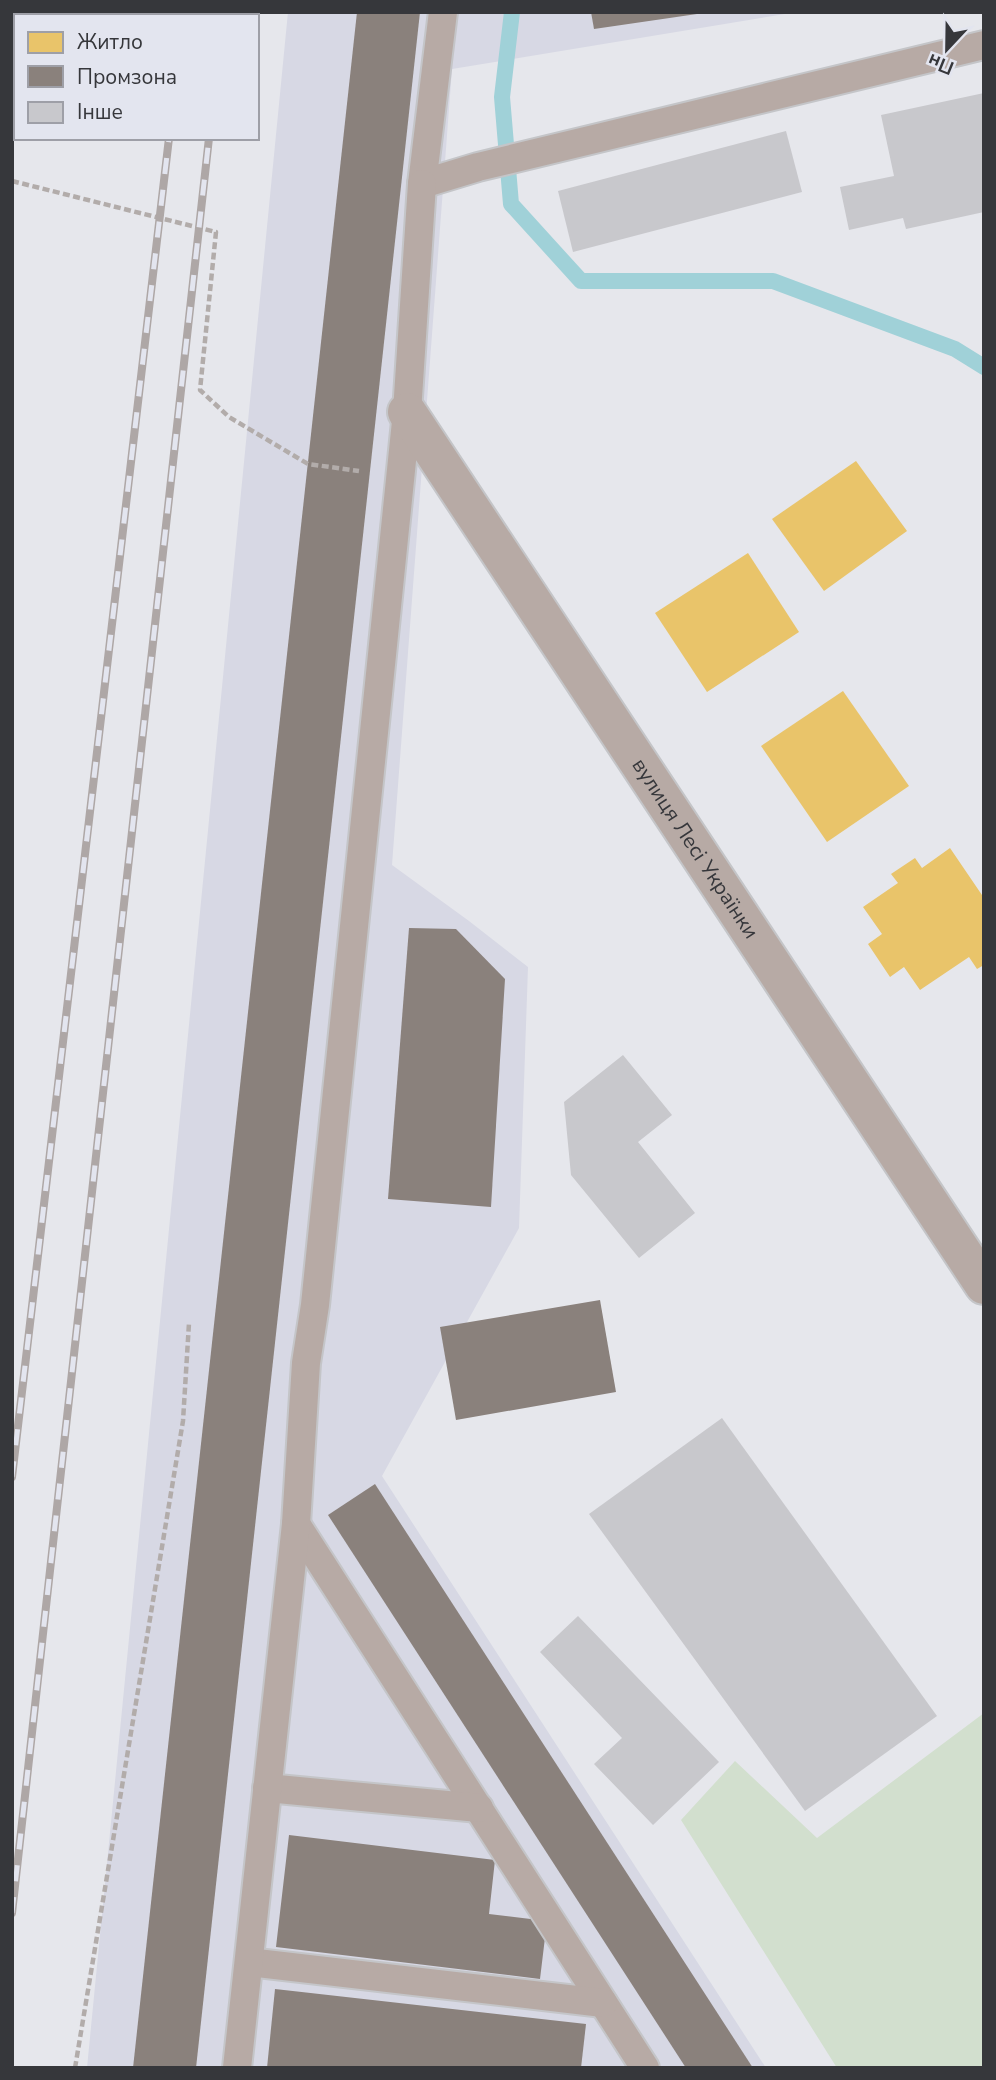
<svg xmlns="http://www.w3.org/2000/svg" width="996" height="2080" font-family="'Nunito Sans',sans-serif">
	<rect width="100%" height="100%" fill="#e6e7ec"/>
	<!-- built -->
	<polygon fill="#d7d8e4" points="288,12 797,12 452,69 392,865 469,921 528,967 519,1228 382,1476 766,2068 87,2068"/>
	<!-- green -->
	<polygon fill="#d2dfce" points="984,1713 984,2068 837,2068 681,1820 735,1761 817,1838"/>
	<!-- homes -->
	<g fill="#e9c46a">
		<polygon points="856,461 907,531 824,591 772,519"/>
		<polygon points="748,553 799,632 707,692 655,613"/>
		<polygon points="843,691 909,786 827,842 761,746"/>
		<polygon points="950,848 984,898 984,965 977,969 969,957 920,990 904,967 890,977 868,944 882,934 863,907 898,883 891,874 915,858 922,868"/>
	</g>
	<!-- industry -->
	<g fill="#8a817c">
		<polygon points="357,12 420,12 196,2068 133,2068"/>
		<polygon points="591,12 697,12 697,14 594,29"/>
		<polygon points="409,928 456,929 505,979 491,1207 388,1199"/>
		<polygon points="600,1300 616,1392 456,1420 440,1327"/>
		<polygon points="375,1484 753,2068 686,2068 328,1515"/>
		<polygon points="289,1835 495,1860 489,1914 547,1921 540,1979 276,1947"/>
		<polygon points="275,1989 586,2024 581,2068 267,2068"/>
	</g>
	<g fill="none" stroke-linecap="round" stroke-linejoin="round">
		<!-- stream -->
		<polyline stroke="#a0d1d8" stroke-width="16" points="512,12 502,97 511,204 581,281 773,281 955,349 984,367"/>
	</g>
	<!-- building -->
	<g fill="#c8c8cc">
		<polygon points="984,93 984,212 906,229 903,218 849,230 840,187 894,176 881,115"/>
		<polygon points="786,131 802,192 573,252 558,191"/>
		<polygon points="623,1055 672,1115 638,1142 695,1213 639,1258 571,1175 564,1102"/>
		<polygon points="722,1418 937,1716 805,1811 589,1514"/>
		<polygon points="578,1616 719,1762 653,1825 594,1764 622,1738 540,1652"/>
	</g>
	<g fill="none" stroke-linecap="round" stroke-linejoin="round">
		<!-- service casing -->
		<g stroke="#c4c5c8" stroke-width="32">
			<g id="service">
				<polyline points="443,12 422,184 478,167 984,45"/>
				<polyline points="296,1524 645,2068"/>
				<polyline points="267,1788 479,1808"/>
				<polyline points="249,1962 603,2003"/>
				<polyline points="237,2068 296,1524 306,1363 315,1305 407,412 422,184"/>
			</g>
		</g>
		<!-- minor casing -->
		<g stroke="#c4c5c8" stroke-width="42">
			<g id="minor">
				<path id="s1" d="M407 412 984 1285"/>
			</g>
		</g>
		<!-- path -->
		<g stroke="#b2acaa" stroke-width="4.5" stroke-dasharray="7 3.5" stroke-linecap="butt">
			<polyline points="12,181 216,232 200,390 229,417 308,464 359,471"/>
			<polyline points="75,2068 183,1421 189,1323"/>
		</g>
		<!-- service -->
		<use href="#service" stroke="#b7aaa5" stroke-width="28"/>
		<!-- minor -->
		<use href="#minor" stroke="#b7aaa5" stroke-width="38"/>
		<!-- rail casing -->
		<g stroke="#aea7a6" stroke-width="8">
			<g id="rail">
				<polyline points="183,16 184,12"/>
				<polyline points="222,16 223,12"/>
				<polyline points="12,1477 169,138"/>
				<polyline points="12,1913 209,138"/>
			</g>
		</g>
		<!-- rail -->
		<use href="#rail" stroke="#e3e5ef" stroke-width="5" stroke-dasharray="16" stroke-linecap="butt"/>
	</g>
	<g text-anchor="middle" stroke-width="7" stroke-linejoin="round" paint-order="stroke">
		<!-- street labels -->
		<g font-size="21" fill="#36373b" stroke="#e3e5ef">
			<text dy="7" stroke="none"><textPath href="#s1" startOffset="523">вулиця Лесі Українки</textPath></text>
		</g>
	</g>
	<!-- border -->
	<rect width="996" height="2080" fill="none" stroke="#36373b" stroke-width="28"/>
	<!-- legend -->
	<rect x="14" y="14" width="245" height="126" fill="#e3e5ef" stroke="#9e9fa7" stroke-width="2"/>
	<rect x="28" y="32" width="35" height="21" fill="#e9c46a" stroke="#9e9fa7" stroke-width="2"/>
	<text x="77" y="49" font-size="21" fill="#36373b">Житло</text>
	<rect x="28" y="66" width="35" height="21" fill="#8a817c" stroke="#9e9fa7" stroke-width="2"/>
	<text x="77" y="84" font-size="21" fill="#36373b">Промзона</text>
	<rect x="28" y="102" width="35" height="21" fill="#c8c8cc" stroke="#9e9fa7" stroke-width="2"/>
	<text x="77" y="119" font-size="21" fill="#36373b">Інше</text>
	<!-- north arrow -->
	<g transform="translate(947 49) rotate(202)" stroke="#e3e5ef" stroke-width="5" paint-order="stroke">
	<path d="M0-5L12 26L0 18L-12 26Z" fill="#36373b"/>
	<text y="-10" font-size="19" font-weight="bold" text-anchor="middle" fill="#36373b">Пн</text>
	</g>
</svg>
